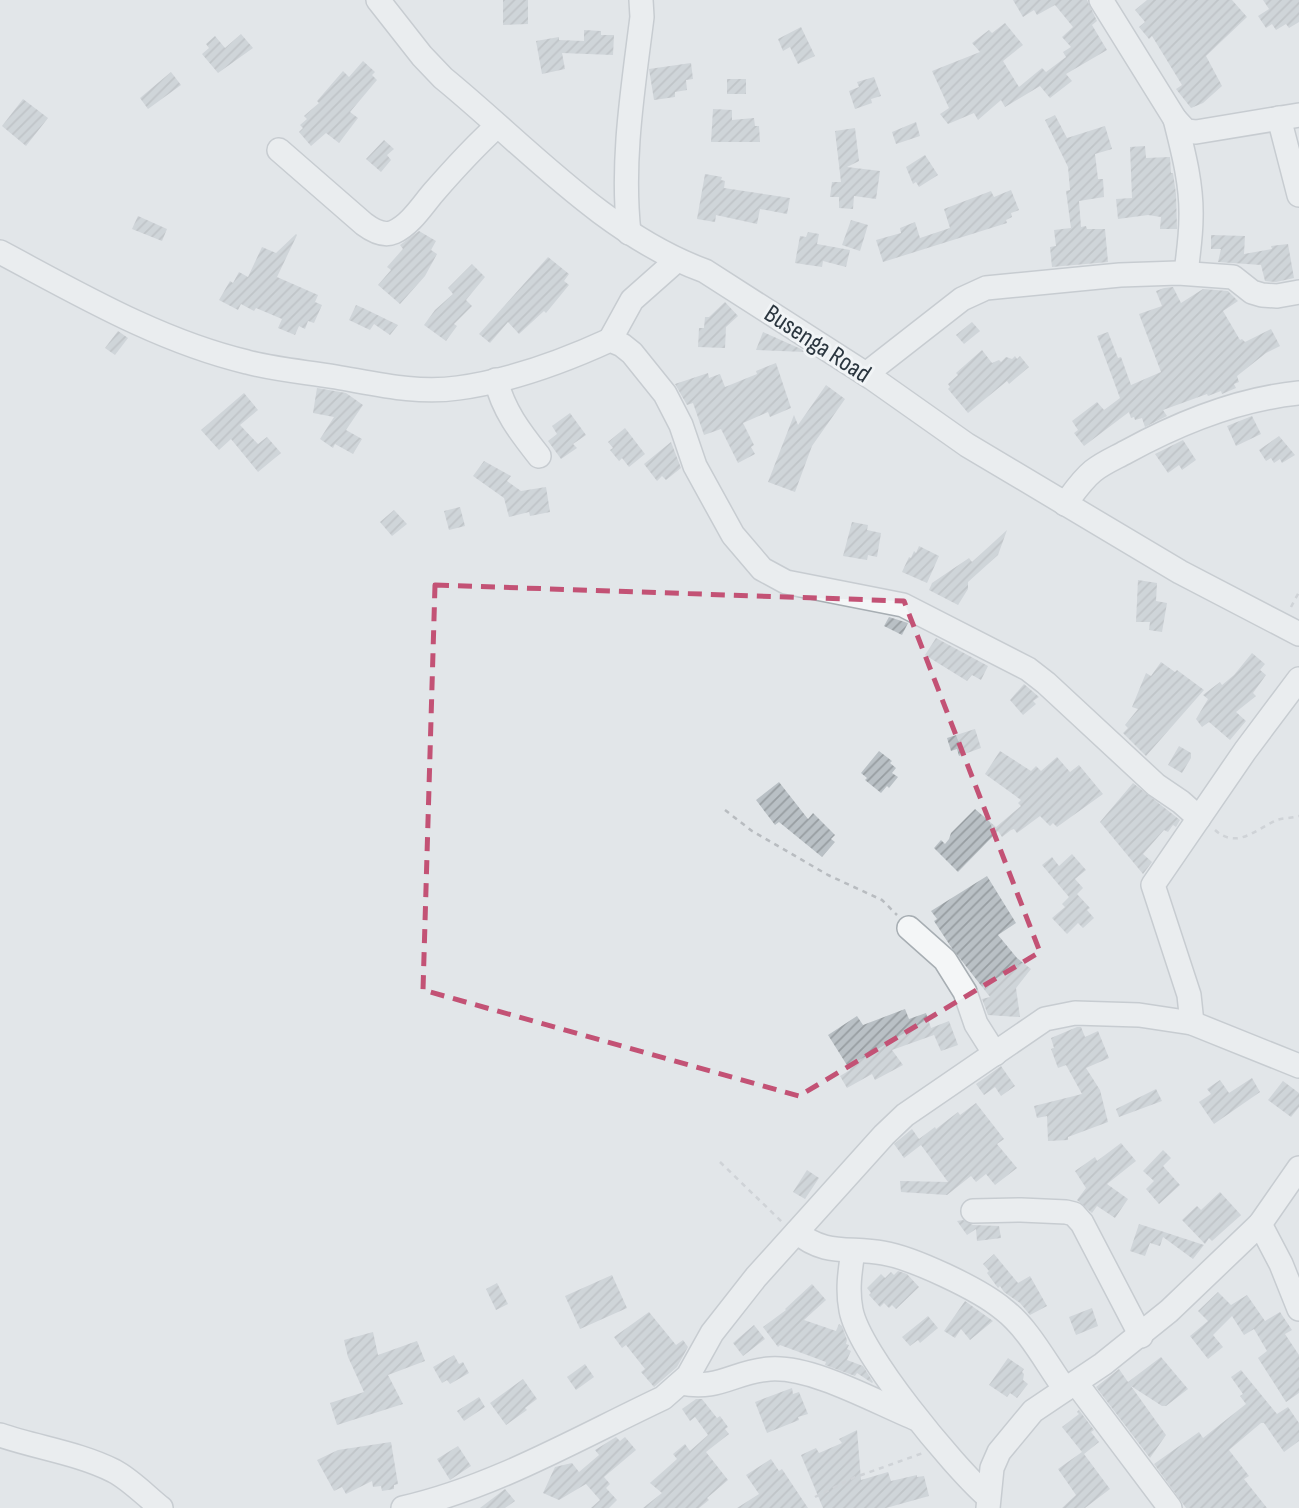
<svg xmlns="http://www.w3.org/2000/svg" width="1299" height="1508" font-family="'Sofia Sans Condensed',sans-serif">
	<defs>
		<pattern id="building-hatch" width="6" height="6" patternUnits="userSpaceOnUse" patternTransform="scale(1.75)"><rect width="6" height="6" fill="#b9c0c5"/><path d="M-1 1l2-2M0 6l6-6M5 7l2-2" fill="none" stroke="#979da1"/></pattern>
	</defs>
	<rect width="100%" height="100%" fill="#e2e6e9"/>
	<!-- building -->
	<g fill="url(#building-hatch)">
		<polygon points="503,0 528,0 528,24 503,25"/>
		<polygon points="1013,0 1087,0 1097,21 1092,25 1107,50 1066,74 1072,81 1050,98 1040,86 1005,107 1001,100 978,120 974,113 948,124 940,114 949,108 932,71 980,52 972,43 989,30 992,33 1005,23 1023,45 1003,61 1019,87 1042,68 1046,72 1066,57 1063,52 1071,47 1062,37 1073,27 1055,5 1037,15 1034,10 1023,17"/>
		<polygon points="1147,0 1232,0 1247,17 1206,56 1222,86 1203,103 1191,108 1176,89 1182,85 1152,36 1149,39 1139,27 1145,22 1135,10"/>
		<polygon points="1263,0 1299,0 1299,22 1289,28 1286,24 1276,30 1272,24 1266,28 1258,16 1269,9"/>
		<polygon points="801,27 815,56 798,64 790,47 783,51 778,39"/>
		<polygon points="584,30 601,31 601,35 614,35 613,55 562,53 565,69 542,74 536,41 559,37 559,40 584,41"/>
		<polygon points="241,34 253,48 218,73 202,54 209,48 206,44 215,36 225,48"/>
		<polygon points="363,61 375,72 372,75 377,80 350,112 358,118 339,143 326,133 311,146 299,132 303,128 300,125 307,119 304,116 319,103 317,101 343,71 349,77"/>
		<polygon points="691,63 693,79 686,80 687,90 675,92 675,97 654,100 649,69"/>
		<polygon points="171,72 181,85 148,109 140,98"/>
		<polygon points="874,77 881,96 871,99 872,103 855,109 849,91 859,87 857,82"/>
		<rect x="727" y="79" width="19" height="15"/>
		<polygon points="23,99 48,118 26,146 2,126"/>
		<polygon points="713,109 732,110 732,120 754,118 755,126 759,126 760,142 711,142"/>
		<polygon points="1055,115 1067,138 1105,126 1112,149 1095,154 1098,179 1103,179 1104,197 1079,201 1081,227 1086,226 1087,229 1105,229 1108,262 1052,267 1050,247 1056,246 1054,230 1071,228 1066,191 1070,190 1068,167 1045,120"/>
		<polygon points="916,122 920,136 896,144 892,132"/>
		<polygon points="855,128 859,161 847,167 880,171 876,199 854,196 853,209 839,208 839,197 830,197 832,182 841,182 835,131"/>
		<polygon points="384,140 394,149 387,155 391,160 381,172 366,159"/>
		<polygon points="1145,146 1146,158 1170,157 1171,173 1173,173 1176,194 1177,229 1160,229 1161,217 1148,215 1118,219 1116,199 1132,198 1130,147"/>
		<polygon points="925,155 938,175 919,187 916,182 913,184 906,167"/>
		<polygon points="705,174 722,177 721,180 725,181 724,188 790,198 787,214 760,209 757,224 716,215 715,222 697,219"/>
		<polygon points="1011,190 1019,210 1011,213 1012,217 1006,220 1007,223 883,262 876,240 901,233 900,228 915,222 920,238 950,228 944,209 991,191 994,197"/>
		<polygon points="138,216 167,229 162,241 132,229"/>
		<polygon points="851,220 868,225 860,251 842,245"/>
		<polygon points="419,231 436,241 431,250 437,254 425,276 400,304 378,285 391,270 387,267 403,249 400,245"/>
		<polygon points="808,232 819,234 817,244 850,250 846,267 823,261 822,267 795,263 800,236 806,237"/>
		<polygon points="296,234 297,235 277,277 318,295 315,302 322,305 314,323 308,321 305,329 299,326 295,335 278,328 282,319 256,308 254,311 241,304 238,310 219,300 230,281 233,283 239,272 248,277 262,247 276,253"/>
		<polygon points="1211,235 1245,236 1244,254 1272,249 1271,246 1288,244 1294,278 1276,282 1265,281 1261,265 1218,262 1221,249 1211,249"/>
		<polygon points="548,257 569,274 564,281 569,285 546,313 544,311 519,334 508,322 490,343 479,334"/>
		<polygon points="472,264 485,277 466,300 472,306 454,324 457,326 446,341 424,325 435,310 453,294 448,288"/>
		<polygon points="1173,287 1181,303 1203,289 1228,291 1238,301 1223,311 1240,340 1242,339 1245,342 1271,329 1280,346 1266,353 1237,376 1239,382 1234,384 1236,388 1222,394 1221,391 1208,396 1207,394 1163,410 1167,416 1145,427 1142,418 1135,420 1134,417 1131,418 1129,412 1084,446 1074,433 1078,430 1072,421 1097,402 1104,410 1120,398 1097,336 1108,332 1118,358 1121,357 1131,385 1161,372 1139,314 1162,306 1156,291 1164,288"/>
		<polygon points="725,302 738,316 726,327 725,348 698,347 699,328 704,328 705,317 709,317"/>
		<polygon points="356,305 363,308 398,325 390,335 374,324 370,330 349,320"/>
		<polygon points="972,322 980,331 964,344 956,335"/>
		<polygon points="118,331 128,338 115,355 105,348"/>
		<polygon points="763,332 801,349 805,352 756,350"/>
		<polygon points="982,350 992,363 999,360 1001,362 1006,357 1012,359 1015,356 1017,359 1020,356 1029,367 1009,384 1007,381 968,413 948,389 950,387 948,384 958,375 956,373"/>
		<polygon points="776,363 791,408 770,417 768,412 743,423 754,445 751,447 755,454 738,463 721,429 704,435 693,403 687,405 675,384 708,373 709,378 720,374 725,387 757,374 756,371"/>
		<polygon points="826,385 845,399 812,446 795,492 768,482 794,415 798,425"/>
		<polygon points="317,388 346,393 363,405 346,430 362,439 353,454 335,444 333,448 320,439 334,417 313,413"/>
		<polygon points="244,393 258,410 240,425 258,444 267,437 281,453 258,472 231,439 219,450 201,430"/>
		<polygon points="570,413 586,435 573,444 577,448 561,459 548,441 557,434 552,426"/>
		<polygon points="1252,416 1261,434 1236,446 1227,426"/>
		<polygon points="625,428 645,454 629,467 622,458 619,461 610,450 613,448 608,442"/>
		<polygon points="1279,436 1295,455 1282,463 1280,459 1274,463 1271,458 1266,461 1259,450"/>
		<polygon points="1183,440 1196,460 1182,470 1179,465 1168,473 1155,454"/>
		<polygon points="671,442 681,468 666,480 662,476 657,481 644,464"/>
		<polygon points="484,461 511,476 507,481 521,491 546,487 550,512 530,516 529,512 509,517 504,498 473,476"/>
		<polygon points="460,507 465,526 449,530 444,511"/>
		<polygon points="394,510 407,524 392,536 380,522"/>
		<polygon points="852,522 868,525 867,530 881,533 877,557 868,555 867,560 843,556"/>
		<polygon points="1007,530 998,555 968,582 968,589 958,605 929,590 932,583 969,558 972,562"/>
		<polygon points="919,546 939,556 927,583 902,572 909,557 911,558 914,551 916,553"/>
		<polygon points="1138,580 1157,583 1156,601 1167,603 1162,632 1149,630 1150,622 1136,622"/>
		<polygon points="889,617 908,623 902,635 884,626"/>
		<polygon points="936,638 988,666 981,680 972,675 967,681 925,655"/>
		<polygon points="1252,653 1265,664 1260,670 1266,675 1253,693 1256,696 1236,712 1246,721 1230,740 1209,722 1202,727 1196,719 1208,699 1203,695 1220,682 1222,685 1234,675"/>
		<polygon points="1161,662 1175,672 1177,670 1204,690 1146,756 1123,733 1128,728 1125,725 1138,709 1132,707 1146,673 1151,676"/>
		<polygon points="1024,684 1039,697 1033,701 1036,704 1023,715 1010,700"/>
		<polygon points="975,729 981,748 959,756 957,749 951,751 947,738"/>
		<polygon points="1179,746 1191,753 1191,758 1182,773 1168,765"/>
		<polygon points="879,751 892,761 890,763 896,768 892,773 898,777 889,788 887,786 881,793 865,780 867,778 861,773"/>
		<polygon points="1000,751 1031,771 1036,766 1041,771 1057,757 1070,772 1079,765 1103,794 1057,827 1053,823 1050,826 1040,816 1017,833 1014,829 1011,830 1002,837 998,831 958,872 934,848 941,840 945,844 949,839 951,833 975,809 996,827 1021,806 1018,803 1021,800 985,774"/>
		<polygon points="779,782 808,819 813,813 835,835 831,839 835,842 822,857 779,822 775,825 756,800"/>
		<polygon points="1133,783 1180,820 1176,827 1173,825 1168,832 1164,830 1143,854 1152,862 1143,874 1100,822"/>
		<polygon points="1072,854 1086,870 1075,879 1083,888 1077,894 1090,908 1087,910 1094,918 1083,928 1078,923 1067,934 1052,918 1065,907 1062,904 1069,897 1042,865 1052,857 1059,866"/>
		<polygon points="987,876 1016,923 998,935 1017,958 1031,969 1016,988 1020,1017 988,1015 982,999 990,997 951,947 934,921 937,919 931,911"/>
		<polygon points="905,1009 909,1019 926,1013 931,1028 949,1021 958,1045 941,1051 932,1030 934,1035 892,1050 903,1065 875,1080 872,1074 847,1088 840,1076 850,1070 828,1035 857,1016 863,1025"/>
		<polygon points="1077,1027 1081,1027 1085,1037 1098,1031 1109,1058 1086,1068 1100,1090 1108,1122 1068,1137 1068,1140 1048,1141 1047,1116 1037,1118 1034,1106 1082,1094 1066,1065 1058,1068 1051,1049 1054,1048 1051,1038"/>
		<polygon points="1001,1066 1015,1086 1001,1096 995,1087 984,1095 976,1084"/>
		<polygon points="1252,1078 1260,1092 1214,1124 1199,1102 1211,1094 1207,1089 1220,1080 1229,1093"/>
		<polygon points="1283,1081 1299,1093 1299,1107 1291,1117 1268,1100"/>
		<polygon points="1156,1089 1162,1101 1119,1117 1116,1109"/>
		<polygon points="976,1103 1004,1139 997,1144 1017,1168 995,1185 986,1174 976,1182 971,1176 947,1195 901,1192 900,1181 948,1182 921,1145 904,1158 894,1144 912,1129 919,1139 935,1127 936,1129 958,1112 960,1115"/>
		<polygon points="1121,1143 1136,1161 1107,1184 1128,1199 1115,1218 1097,1206 1092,1213 1077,1200 1086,1188 1075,1171 1095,1157 1097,1161"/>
		<polygon points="1163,1150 1171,1158 1163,1166 1180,1185 1159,1204 1146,1189 1154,1181 1143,1171"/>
		<polygon points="807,1170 819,1178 805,1199 793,1192"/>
		<polygon points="1220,1192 1241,1215 1212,1241 1209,1238 1205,1244 1182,1220 1197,1206 1201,1210"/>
		<polygon points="963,1220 973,1225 999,1226 1001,1238 977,1241 976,1229 967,1235 957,1221"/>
		<polygon points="1139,1224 1158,1230 1204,1245 1193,1259 1163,1237 1160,1246 1150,1243 1145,1256 1130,1251"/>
		<polygon points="994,1254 1018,1283 1030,1276 1047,1306 1030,1315 1020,1303 1004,1292 1000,1286 998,1288 987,1273 989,1271 983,1264"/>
		<polygon points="898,1271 907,1274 919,1287 896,1309 892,1305 889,1308 884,1303 880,1307 869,1295 871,1293 867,1288 881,1274 885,1278 891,1272 894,1275"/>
		<polygon points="612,1275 627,1308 580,1329 565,1296"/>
		<polygon points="497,1283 508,1304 496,1310 486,1289"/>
		<polygon points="812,1284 826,1300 804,1320 836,1331 839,1324 842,1326 847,1340 846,1344 849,1345 847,1349 851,1351 847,1360 863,1366 873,1382 872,1383 857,1373 855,1376 825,1365 826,1362 780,1345 778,1347 763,1327 786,1310 785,1309"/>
		<polygon points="1218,1292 1231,1305 1247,1295 1265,1321 1280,1312 1292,1330 1285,1334 1299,1355 1299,1393 1286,1402 1258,1358 1267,1351 1254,1329 1244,1335 1232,1316 1213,1335 1223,1347 1208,1359 1190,1336 1208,1321 1198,1311"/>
		<polygon points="965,1301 993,1321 970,1340 961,1329 955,1338 944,1331"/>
		<polygon points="1092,1308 1098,1326 1076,1335 1069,1317"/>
		<polygon points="649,1312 676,1345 683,1340 688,1347 677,1367 654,1387 641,1372 645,1369 626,1345 622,1348 614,1337"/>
		<polygon points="928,1316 938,1328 920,1343 918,1340 910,1346 902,1337"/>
		<polygon points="754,1325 765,1339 743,1356 733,1343"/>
		<polygon points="373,1332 378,1355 417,1341 425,1361 388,1375 403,1404 337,1425 330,1403 364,1392 348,1357 344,1340"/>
		<polygon points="454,1355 459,1364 463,1362 469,1373 450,1384 447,1380 442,1383 433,1367"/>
		<polygon points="1161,1357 1188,1389 1166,1406 1162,1406 1131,1386 1166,1435 1150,1458 1096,1387 1119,1369 1128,1382"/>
		<polygon points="1008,1358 1024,1369 1022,1372 1024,1374 1023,1380 1028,1384 1017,1398 1010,1393 1007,1397 989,1385"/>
		<polygon points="585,1364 594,1377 576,1390 567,1377"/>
		<polygon points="1241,1370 1277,1414 1288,1407 1299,1423 1299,1441 1284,1452 1264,1423 1261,1423 1229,1450 1249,1476 1244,1479 1267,1508 1186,1508 1154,1464 1199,1432 1203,1438 1246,1404 1240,1396 1243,1394 1231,1377"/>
		<polygon points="523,1379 537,1399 525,1408 527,1410 506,1425 490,1403"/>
		<polygon points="792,1388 793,1394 799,1392 808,1414 798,1417 799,1420 767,1433 755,1402"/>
		<polygon points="479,1397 485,1407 464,1421 457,1411"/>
		<polygon points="696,1399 702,1399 717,1418 720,1416 728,1427 725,1429 729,1434 706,1452 728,1480 707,1498 709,1500 699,1508 643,1508 662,1493 650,1483 677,1459 673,1454 685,1444 690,1451 708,1435 695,1417 690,1421 682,1409"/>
		<polygon points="1079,1410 1094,1430 1091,1432 1099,1442 1084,1454 1110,1489 1085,1508 1062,1508 1076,1495 1058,1469 1082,1452 1062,1427 1079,1414 1077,1412"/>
		<polygon points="857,1430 861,1480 888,1472 891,1481 917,1475 917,1477 924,1476 929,1496 886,1508 823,1508 801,1455 816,1448 819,1453 842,1443 839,1439"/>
		<polygon points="616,1437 620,1441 625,1437 636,1450 604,1477 610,1484 606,1488 617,1500 609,1508 591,1508 600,1500 586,1484 559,1500 543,1493 555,1467 572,1463 579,1472 599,1455 595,1450"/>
		<polygon points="391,1442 398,1484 394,1485 394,1489 382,1491 381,1486 373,1487 372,1481 346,1494 342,1487 334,1491 317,1460 338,1450"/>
		<polygon points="458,1446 471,1466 450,1480 437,1459"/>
		<polygon points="771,1459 779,1471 782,1469 808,1508 737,1508 759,1494 746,1475"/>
		<polygon points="505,1489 515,1501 505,1508 480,1508"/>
	</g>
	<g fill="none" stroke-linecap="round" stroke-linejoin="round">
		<!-- minor casing -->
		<g stroke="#a7aeb3" stroke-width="26">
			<g id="minor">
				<path d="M378 0 422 56 443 78C524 144 605 235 705 271L872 378 967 445 1180 572 1299 634"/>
				<polyline points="1101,0 1175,119 1186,131 1196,132 1299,115"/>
				<polyline points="1279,118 1299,195"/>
				<path d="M1175 119C1183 151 1192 184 1191 218 1191 236 1188 255 1186 273"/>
				<path d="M279 150 364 224C372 230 383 237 394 232 410 225 422 206 433 193 453 170 474 147 497 126"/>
				<path d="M629 233C621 161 633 89 642 17L641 0"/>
				<path d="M0 252C79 294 159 341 247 362 277 370 307 372 336 377 377 384 417 394 458 388 510 381 562 362 610 340L622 345 632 353 665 394 681 425 695 466 717 506 733 535 762 569 786 582 903 605 1028 669 1046 683 1156 785 1181 802 1199 818"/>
				<polyline points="610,340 632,300 676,261"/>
				<polyline points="866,374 962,299 986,288 1120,275 1178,273 1233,277 1252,292 1262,295 1277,296 1299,292"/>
				<path d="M496 380C503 410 520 432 539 456"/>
				<path d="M1065 504C1074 492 1082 480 1093 471 1103 463 1115 458 1126 452 1179 423 1238 399 1299 393"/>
				<polyline points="909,928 945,960 965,992 976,1024 995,1054"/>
				<polyline points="1192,1023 1189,995 1153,885 1245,751 1299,679"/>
				<polyline points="973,1211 1021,1210 1066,1212 1074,1214 1082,1223 1141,1336"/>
				<polyline points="1260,1224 1281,1264 1299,1309"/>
				<path d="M797 1232C824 1256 850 1247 883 1253 913 1258 979 1289 1003 1309 1029 1329 1046 1363 1065 1389"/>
				<path d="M853 1251C850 1271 847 1290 851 1310 859 1353 953 1466 987 1496"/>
				<path d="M681 1383C719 1391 735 1371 770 1369 813 1366 877 1403 917 1419"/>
				<polyline points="1076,1383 1170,1508"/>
				<path d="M0 1435C38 1448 78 1453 114 1471 131 1480 146 1496 161 1508"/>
				<path d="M403 1508C495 1487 578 1438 663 1398L688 1376 712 1333 756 1277 884 1135 905 1115 1045 1019 1075 1013 1139 1015 1192 1023 1299 1066"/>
				<polyline points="988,1508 992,1468 999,1452 1033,1411 1103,1364 1169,1311 1260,1224 1299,1168"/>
			</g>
		</g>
		<!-- path -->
		<g stroke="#b8bcc0" stroke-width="2.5" stroke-dasharray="5 5" stroke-linecap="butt">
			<polyline points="1291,607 1299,592"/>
			<polyline points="725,810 752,831 828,875 882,900 897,915"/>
			<path d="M1215 830C1237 850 1256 829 1277 820 1283 818 1292 818 1299 816"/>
			<polyline points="720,1162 782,1222"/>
			<polyline points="815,1497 853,1478 923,1453"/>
		</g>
		<!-- minor -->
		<use href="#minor" stroke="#f4f6f7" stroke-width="23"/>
	</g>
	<!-- marked area -->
	<path d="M0 0H1299V1508H0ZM435 585 904 601 1040 952 799 1096 423 990Z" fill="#e2e6e9" fill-opacity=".55" fill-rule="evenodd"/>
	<path fill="none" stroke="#c35275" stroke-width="5" stroke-dasharray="14 9" stroke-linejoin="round" d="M435 585 904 601 1040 952 799 1096 423 990Z"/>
	<g text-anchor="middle" stroke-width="6" stroke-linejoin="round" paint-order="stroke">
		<!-- street labels -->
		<g font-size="26" fill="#2b363f" stroke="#f1f4f6">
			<text transform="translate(818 343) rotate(33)" y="9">Busenga Road</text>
		</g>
	</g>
</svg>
